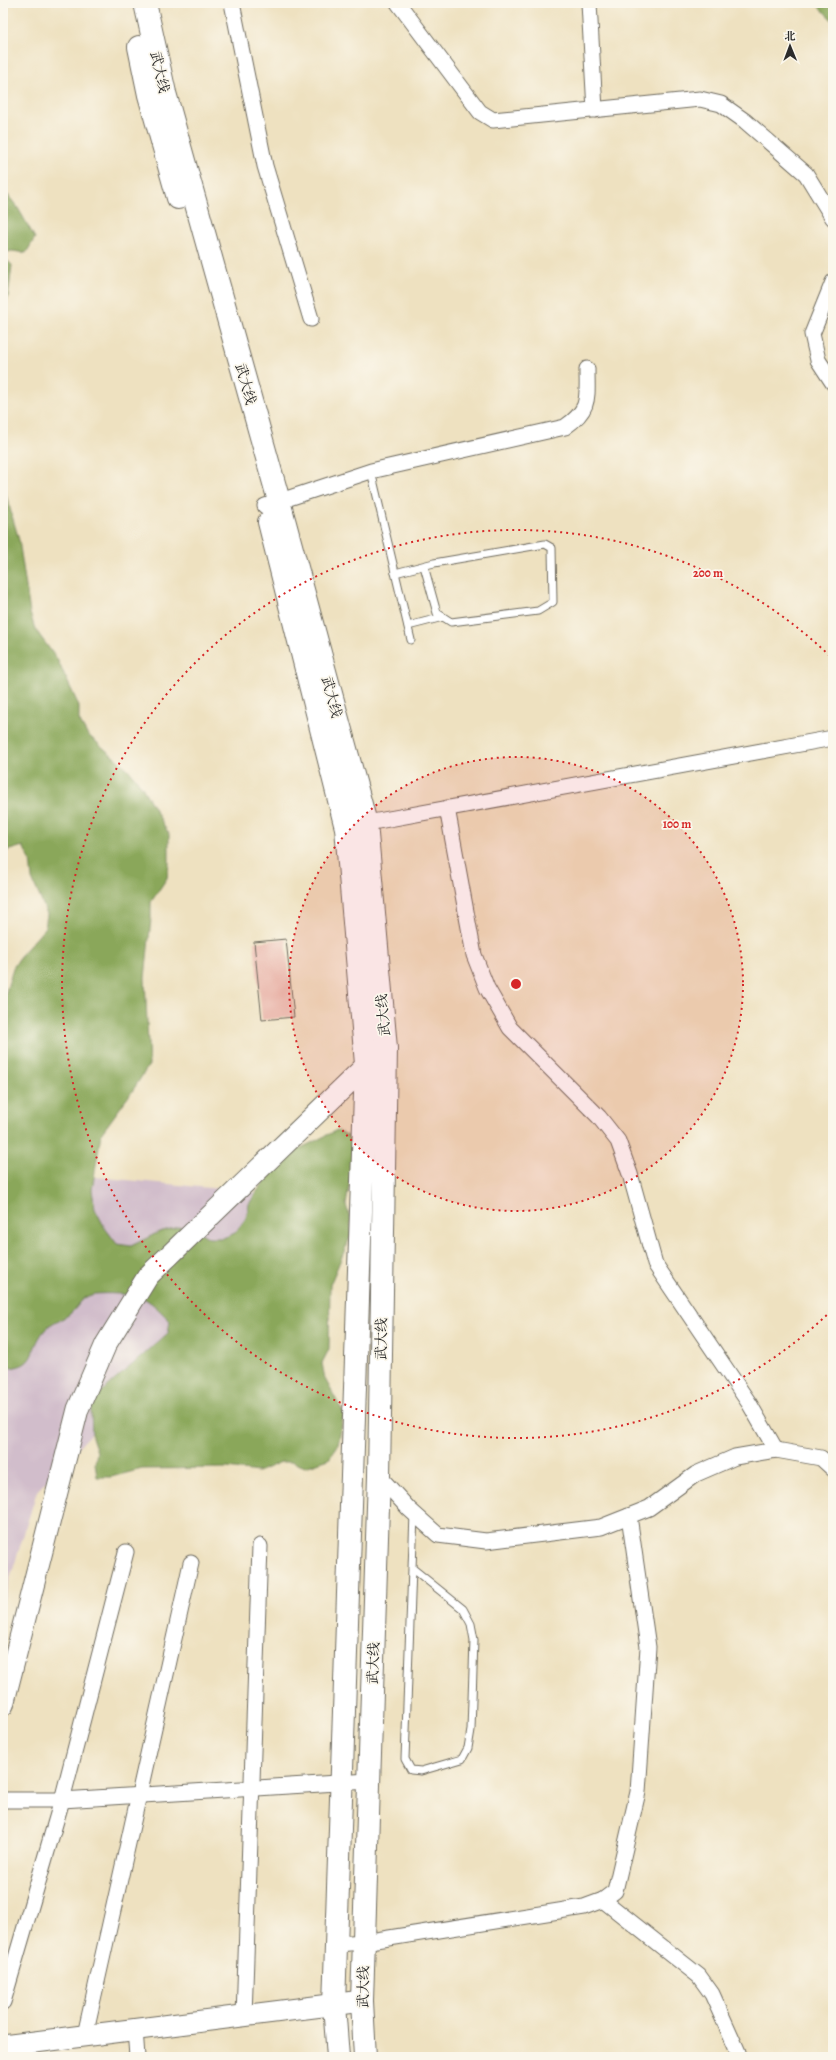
<svg xmlns="http://www.w3.org/2000/svg" width="836" height="2060" font-family="Alegreya,'Noto Serif SC',serif">
	<rect width="100%" height="100%" fill="#fbf7ec"/>
	<filter id="ink" filterUnits="userSpaceOnUse"><feTurbulence type="fractalNoise" baseFrequency=".025" numOctaves="2"/><feDisplacementMap in="SourceGraphic" scale="8" xChannelSelector="R" yChannelSelector="G"/><feConvolveMatrix kernelMatrix="1 2 1 2 8 2 1 2 1" color-interpolation-filters="sRGB"/></filter>
	<filter id="wash" filterUnits="userSpaceOnUse"><feTurbulence type="fractalNoise" baseFrequency=".012" numOctaves="4" result="noise"/><feDisplacementMap in="SourceGraphic" scale="16" xChannelSelector="R" yChannelSelector="G"/><feGaussianBlur stdDeviation="0.9" result="paint"/><feColorMatrix in="noise" values="0 0 0 0 0 0 0 0 0 0 0 0 0 0 0 0 0 1.4 0 .05"/><feComposite in="paint" operator="in"/></filter>
	<g filter="url(#wash)">
		<rect width="100%" height="100%" fill="#eee1c0"/>
		<!-- industrial -->
		<polygon fill="#d1bdcb" points="3,1168 315,1198 37,1491 3,1602"/>
		<!-- forest -->
		<g fill="#8aa75a" stroke="#5a6942">
			<polygon points="815,3 833,3 833,21"/>
			<polygon points="3,189 18,208 35,238 26,253 12,251 3,253"/>
			<polygon points="3,256 12,265 8,298 3,308"/>
			<path d="M3 484 19 540 30 613 35 629 57 659 79 706V720L87 734 128 769 142 787 169 834V864L167 878 151 902V919L145 978 149 1065 131 1093 101 1134 92 1190 95 1209 105 1228 117 1244 131 1246 159 1232 178 1227 195 1229 209 1238H223L235 1233 246 1218 249 1204 258 1190 281 1161 293 1152 337 1130 351 1137 354 1155 346 1205 351 1221V1235L330 1285 329 1349 322 1363 325 1379 344 1414 338 1445 329 1459 305 1467 293 1462H281L258 1472 227 1468 142 1469 111 1477H97L95 1463 97 1452 92 1437 91 1409 98 1395 168 1333 170 1321C162 1313 154 1304 145 1299 138 1294 99 1292 91 1295 81 1298 78 1307 71 1313 62 1321 54 1319 44 1331 28 1351 38 1368 3 1368V1002L13 968 22 954 45 928 47 914 32 879 30 860 23 846 3 852Z"/>
		</g>
		<g id="blocks">
			<!-- building -->
			<polygon fill="#e6a99e" points="286,939 294,1017 262,1020 254,942"/>
		</g>
	</g>
	<g filter="url(#ink)">
		<use href="#blocks" fill-opacity="0" stroke="#6f6b5f" stroke-width="1"/>
		<g fill="none" stroke-linecap="round" stroke-linejoin="round">
			<!-- lane casing -->
			<g stroke="#6f6b5f" stroke-width="9">
				<g id="lane">
					<polyline points="371,471 411,640"/>
					<polyline points="395,573 434,563 545,544 552,548 553,602 538,611 451,622 437,613 424,566"/>
					<polyline points="408,626 443,617"/>
					<polyline points="412,1568 463,1609 471,1624 474,1640 471,1730 468,1748 462,1759 421,1771 411,1770 405,1759 414,1514"/>
				</g>
			</g>
			<!-- street casing -->
			<g stroke="#6f6b5f" stroke-width="17">
				<g id="street">
					<polyline points="232,3 265,166 311,319"/>
					<polyline points="398,3 480,112 493,120 700,99 721,104 745,121 806,174 833,218"/>
					<polyline points="589,3 595,110"/>
					<polyline points="833,282 812,334 818,360 833,383"/>
					<path d="M265 506 371 471 565 427C591 409 587 398 587 369"/>
					<polyline points="447,808 474,955 487,988 510,1028 599,1117 618,1141 630,1174 655,1264 749,1403 776,1450"/>
					<polyline points="356,825 833,738"/>
					<polyline points="379,1476 409,1509 438,1535 486,1541 601,1527 649,1508 696,1474 735,1457 776,1450 821,1458 833,1469"/>
					<polyline points="3,1800 62,1800 369,1781"/>
					<polyline points="603,1900 699,1976 712,1994 738,2052 738,2057"/>
					<polyline points="336,1944 364,1942 584,1907 603,1900 615,1891 638,1792 648,1647 629,1516"/>
					<polyline points="3,2002 62,1800 126,1552"/>
					<polyline points="244,2016 260,1546"/>
					<polyline points="135,2029 137,2057"/>
					<polyline points="85,2035 191,1563"/>
				</g>
			</g>
			<!-- secondary casing -->
			<g stroke="#6f6b5f" stroke-width="23">
				<g id="secondary">
					<polyline points="3,1705 78,1409 106,1344 148,1276 376,1056"/>
					<polyline points="3,2046 362,2001"/>
				</g>
			</g>
			<!-- highway casing -->
			<g stroke="#6f6b5f" stroke-width="24">
				<g id="highway">
					<polyline points="145,3 165,93 279,501 366,823 386,1048 379,1476 362,2001 365,2057"/>
					<polyline points="139,47 149,95 178,198"/>
					<polyline points="269,522 346,828 366,1064 334,2005 338,2057"/>
				</g>
			</g>
			<!-- lane -->
			<use href="#lane" stroke="#fff" stroke-width="7"/>
			<!-- street -->
			<use href="#street" stroke="#fff" stroke-width="15"/>
			<!-- secondary -->
			<use href="#secondary" stroke="#fff" stroke-width="21"/>
			<!-- highway -->
			<use href="#highway" stroke="#fff" stroke-width="22"/>
		</g>
	</g>
	<!-- distance rings -->
	<circle cx="516" cy="984" r="227" fill="#d62828" fill-opacity=".12"/>
	<g fill="none" stroke="#d62828" stroke-width="2" stroke-dasharray="2 4">
		<circle cx="516" cy="984" r="227"/>
		<path d="M831 1311A454 454 0 1 1 831 657"/>
	</g>
	<g text-anchor="middle" stroke-width="3.5" stroke-linejoin="round" paint-order="stroke">
		<!-- street labels -->
		<g font-size="14" fill="#2b2b2b" stroke="#fbf7ec">
			<text transform="translate(160 72) rotate(77)" y="5">武大线</text>
			<text transform="translate(246 384) rotate(74)" y="5">武大线</text>
			<text transform="translate(332 697) rotate(75)" y="5">武大线</text>
			<text transform="translate(383 1015) rotate(-95)" y="5">武大线</text>
			<text transform="translate(381 1339) rotate(-89)" y="5">武大线</text>
			<text transform="translate(373 1663) rotate(-88)" y="5">武大线</text>
			<text transform="translate(363 1987) rotate(-89)" y="5">武大线</text>
		</g>
	</g>
	<circle cx="516" cy="984" r="6" fill="#d62828" stroke="#fbf7ec" stroke-width="2"/>
	<g font-size="12" text-anchor="middle" font-weight="bold" fill="#d62828" stroke="#fbf7ec" stroke-width="3.5" stroke-linejoin="round" paint-order="stroke">
		<text x="708" y="577">200 m</text>
		<text x="677" y="828">100 m</text>
	</g>
	<!-- margin -->
	<rect width="836" height="2060" fill="none" stroke="#fbf7ec" stroke-width="16"/>
	<!-- north arrow -->
	<g transform="translate(790 46) rotate(359)" stroke="#fbf7ec" stroke-width="3" paint-order="stroke">
	<path d="M0-3L7 15L0 10L-7 15Z" fill="#2b2b2b"/>
	<text y="-6" font-size="11" font-weight="bold" text-anchor="middle" fill="#2b2b2b">北</text>
	</g>
</svg>
